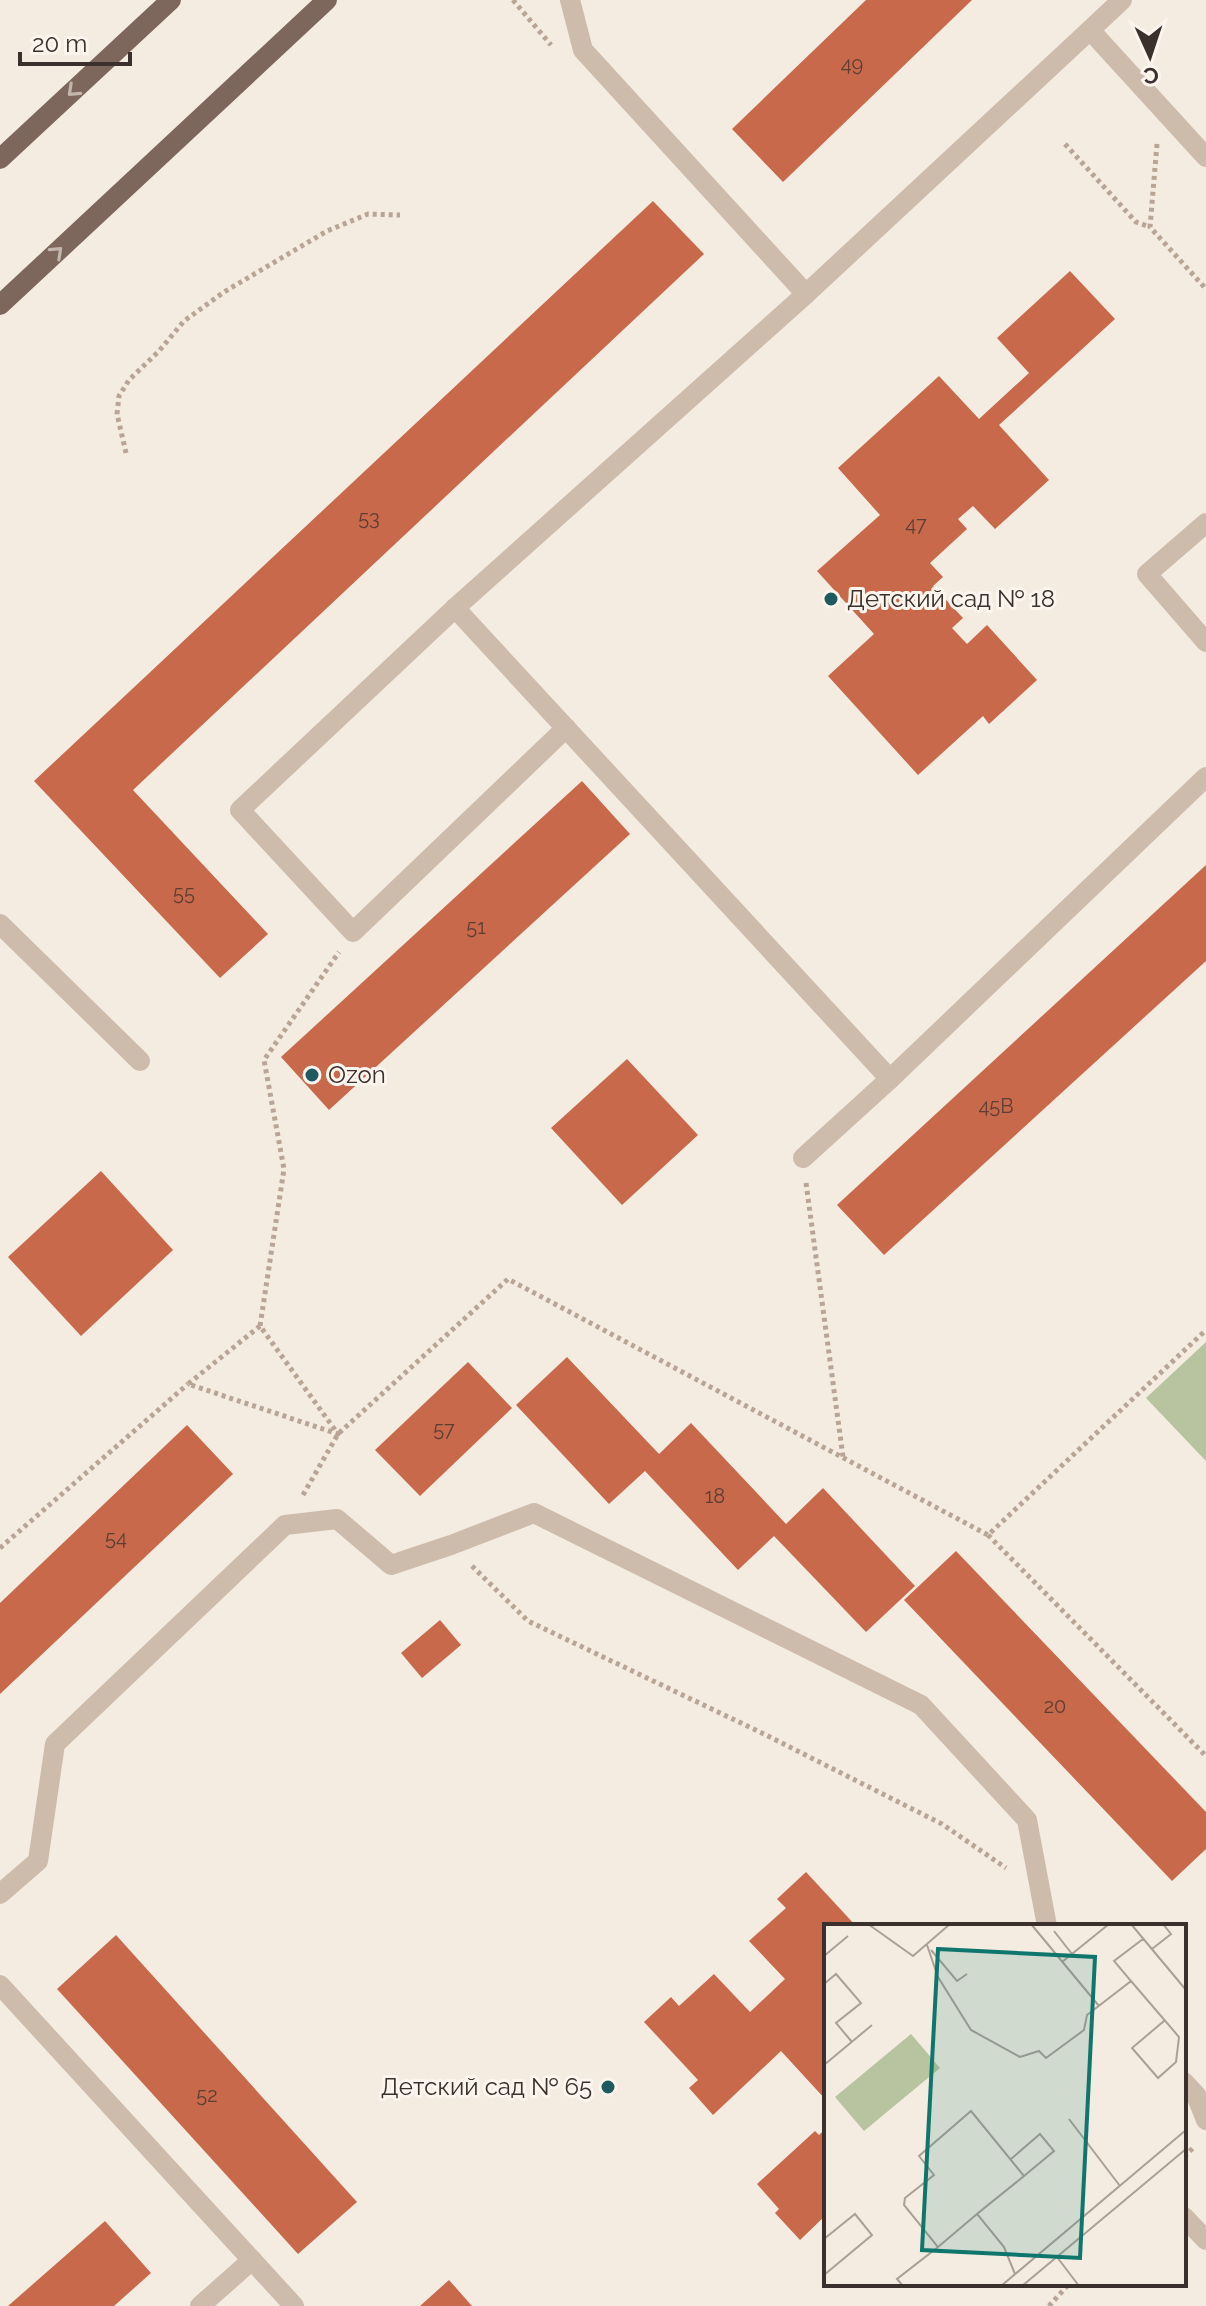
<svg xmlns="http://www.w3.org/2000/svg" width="1206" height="2306" font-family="Raleway,sans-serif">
	<rect width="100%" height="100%" fill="#f4ebe1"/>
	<!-- pitch -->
	<polygon fill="#b8c4a0" points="1206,1342 1206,1461 1146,1398"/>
	<!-- building -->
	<g fill="#c8694b">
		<polygon points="866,0 972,0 783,182 732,129"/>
		<polygon points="653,201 704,254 133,790 268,934 220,978 34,781"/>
		<polygon points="1070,271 1115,319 999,425 1049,480 995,529 973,506 958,519 967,529 930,563 943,577 933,586 963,618 952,628 967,644 987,625 1037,680 989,724 983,716 918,775 828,676 874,634 817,571 880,515 838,468 939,376 979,419 1029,373 997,338"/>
		<polygon points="582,781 630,834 329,1110 281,1057"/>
		<polygon points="1206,865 1206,961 884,1255 837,1205"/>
		<polygon points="627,1059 698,1135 622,1205 551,1128"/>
		<polygon points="101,1171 173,1250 81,1336 8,1257"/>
		<polygon points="567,1357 659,1454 691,1423 786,1524 823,1488 915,1586 866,1632 774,1536 738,1570 645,1471 609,1504 516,1405"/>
		<polygon points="468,1362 512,1408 420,1496 375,1450"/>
		<polygon points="187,1425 233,1474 0,1694 0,1603"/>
		<polygon points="956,1551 1206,1812 1206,1849 1172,1881 904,1600"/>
		<polygon points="440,1620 461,1645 422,1678 401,1653"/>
		<polygon points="806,1872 856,1926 826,1926 826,2010 823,2013 826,2015 826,2100 781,2051 713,2115 689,2088 698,2080 644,2022 671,1997 679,2006 714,1974 750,2012 785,1979 749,1941 786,1908 777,1899"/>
		<polygon points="116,1935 357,2202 298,2254 57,1989"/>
		<polygon points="826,2128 826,2215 800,2240 775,2213 779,2209 757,2184 815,2131 819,2135"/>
		<polygon points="105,2221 151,2273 114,2306 8,2306"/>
		<polygon points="449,2280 472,2306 420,2306"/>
	</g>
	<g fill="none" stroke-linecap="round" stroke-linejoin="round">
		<!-- path -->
		<g stroke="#b9a596" stroke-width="5" stroke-dasharray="4 4" stroke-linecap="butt">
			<polyline points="513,0 551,45"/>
			<polyline points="1065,144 1136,222 1150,227"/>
			<polyline points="1157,144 1150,227 1206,289"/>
			<polyline points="126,453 117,414 119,396 129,380 159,351 184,321 224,292 327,231 368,214 400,215"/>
			<polyline points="806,1183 843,1457"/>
			<polyline points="260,1326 188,1384 338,1434 260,1326 284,1169 264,1060 339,952"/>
			<polyline points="303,1495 338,1434 508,1279 988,1535 1206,1330"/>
			<polyline points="988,1535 1206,1756"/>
			<polyline points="0,1548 188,1384"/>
			<polyline points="472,1566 528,1621 764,1734 942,1824 1006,1868"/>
			<polyline points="1184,2157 1195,2146"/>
			<polyline points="1049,2306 1069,2284"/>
		</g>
		<!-- minor -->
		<g stroke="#cdbbac" stroke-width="20">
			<polyline points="570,0 583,50 806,294 455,608 890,1079 1206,777"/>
			<polyline points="1122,0 1090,30 1206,157"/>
			<polyline points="806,294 1090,30"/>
			<polyline points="1206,523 1147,574 1206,642"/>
			<polyline points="455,608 240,810 353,932 566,728"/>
			<polyline points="0,924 140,1061"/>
			<polyline points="803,1158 890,1079"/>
			<polyline points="0,1894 38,1861 55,1744 285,1525 337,1519 391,1565 451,1545 534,1513 921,1705 1027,1820 1047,1926"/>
			<polyline points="0,1985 294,2306"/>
			<polyline points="1184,2082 1196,2095 1206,2120"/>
			<polyline points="1184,2217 1206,2240"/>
			<polyline points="200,2306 252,2260"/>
		</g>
		<!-- major -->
		<g stroke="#7d675c" stroke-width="20">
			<polyline points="0,159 171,0"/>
			<polyline points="0,305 327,0"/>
		</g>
	</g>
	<!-- one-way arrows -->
	<defs><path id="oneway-chevron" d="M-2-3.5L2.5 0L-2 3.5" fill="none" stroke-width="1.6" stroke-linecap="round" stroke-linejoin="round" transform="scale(2)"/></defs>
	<g stroke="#c2b5ac">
		<use href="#oneway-chevron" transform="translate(73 91) rotate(137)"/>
		<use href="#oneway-chevron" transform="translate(57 252) rotate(-43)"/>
	</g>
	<!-- markers -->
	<g fill="#1f5a5e" stroke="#fbf5ee" stroke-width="3">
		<circle cx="831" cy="599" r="8"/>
		<circle cx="312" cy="1075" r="8"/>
		<circle cx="608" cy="2087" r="8"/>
	</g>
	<g text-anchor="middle" stroke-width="6" stroke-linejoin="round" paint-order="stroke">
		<!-- number labels -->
		<g font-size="20" fill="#5e3e33">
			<text x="852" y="71">49</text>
			<text x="369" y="525">53</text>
			<text x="916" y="531">47</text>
			<text x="184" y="900">55</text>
			<text x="476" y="934">51</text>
			<text x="996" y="1113">45В</text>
			<text x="444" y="1436">57</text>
			<text x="715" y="1503">18</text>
			<text x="116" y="1545">54</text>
			<text x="1055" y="1713">20</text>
			<text x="207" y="2102">52</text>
		</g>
		<!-- poi labels -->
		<g font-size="24" fill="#3b302b" stroke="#fbf5ee" text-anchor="start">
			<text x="847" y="607">Детский сад № 18</text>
			<text x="328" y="1083">Ozon</text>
			<text x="592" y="2095" text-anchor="end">Детский сад № 65</text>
		</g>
	</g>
	<!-- overview -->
	<g transform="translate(824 1924)">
		<rect width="362" height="362" fill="#f4ebe1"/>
		<path d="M87 110 116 144 40 207 11 173Z" fill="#b8c4a0"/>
		<path fill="none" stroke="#aaa098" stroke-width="2" d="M44 0 89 32 126 0M207 0 275 82M307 0 362 66M230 7 248 30M103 21 114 53 147 106 196 133 215 127 222 134 260 106 263 91 307 57 290 37 319 15M328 25 347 10 339 0M107 26 133 57 143 50M0 32 24 12M238 38 285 0M307 57 355 113 352 138 334 154 308 124 340 97M0 60 12 50 37 79 12 99 28 118M0 141 48 101M245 195 296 262M187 235 216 210 230 227 200 252M0 315 31 290 48 311 0 351M114 323 153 290M233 333 255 362M79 362 73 355 114 323 80 281 81 274 110 251 95 232 147 187 200 252 153 290 180 323 191 350M177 362 362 206M198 362 362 225"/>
		<path fill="#0f766e" fill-opacity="0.15" stroke="#0f766e" stroke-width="4" d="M114 25 271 33 256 334 98 326Z"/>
		<rect width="362" height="362" fill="none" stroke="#3b302b" stroke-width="4"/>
	</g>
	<!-- north arrow -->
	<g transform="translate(1150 56) rotate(177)" stroke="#fbf5ee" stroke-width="6" paint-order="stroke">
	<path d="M0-6L14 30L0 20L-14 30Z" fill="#3b302b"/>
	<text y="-12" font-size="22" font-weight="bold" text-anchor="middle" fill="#3b302b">С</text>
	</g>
	<!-- scale -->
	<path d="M20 52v12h110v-12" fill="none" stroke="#3b302b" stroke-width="4"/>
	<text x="32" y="52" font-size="24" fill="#3b302b" stroke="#fbf5ee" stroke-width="6" paint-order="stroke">20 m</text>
</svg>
